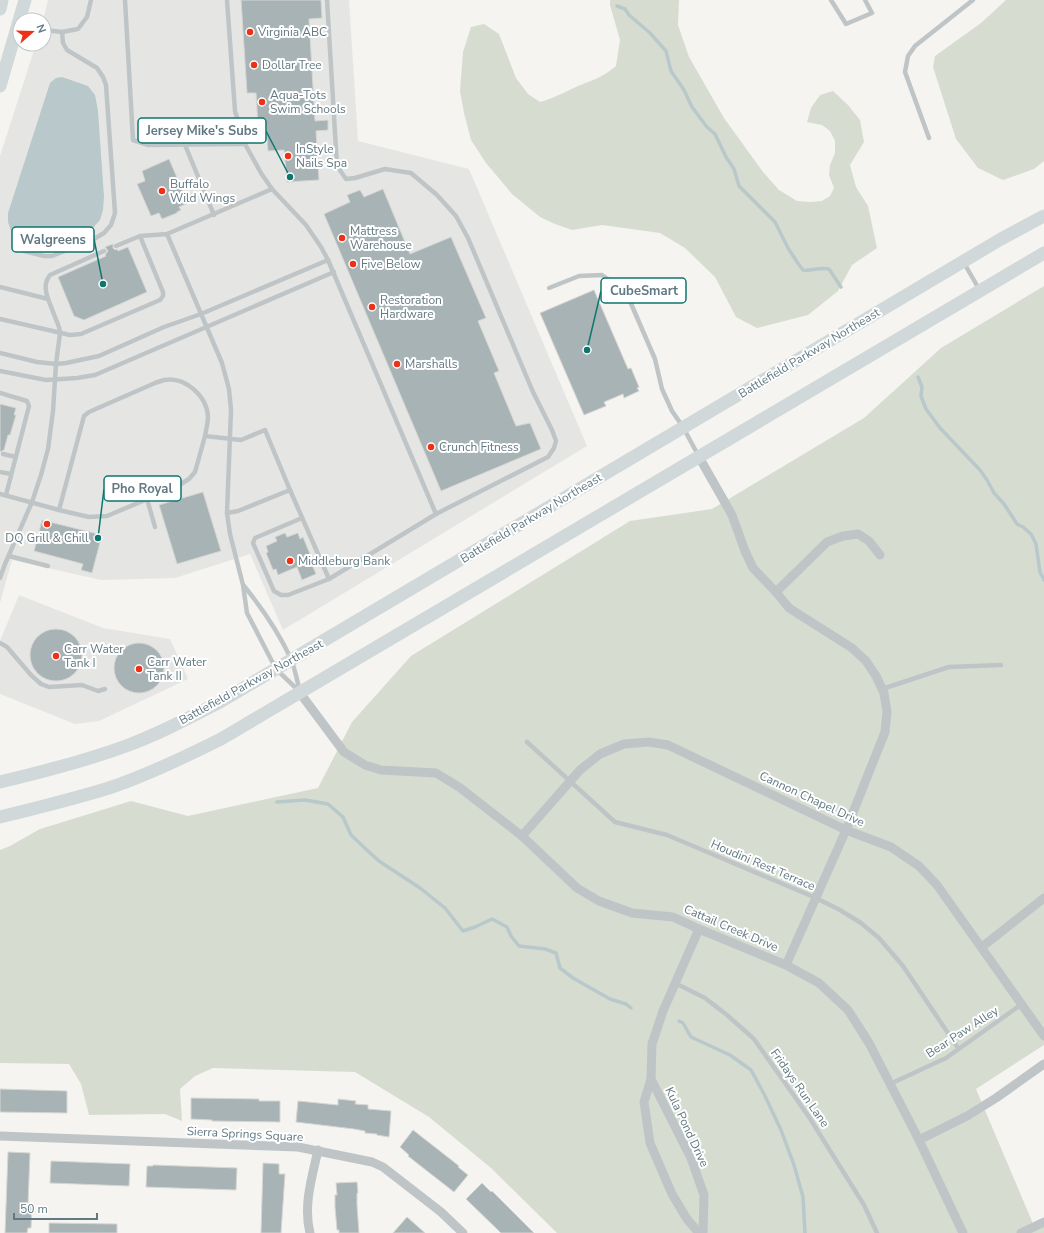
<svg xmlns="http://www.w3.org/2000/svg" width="1044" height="1233" font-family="'Nunito Sans',sans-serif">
	<rect width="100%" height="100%" fill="#f5f4f0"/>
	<!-- built -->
	<g fill="#e5e6e4">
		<polygon points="48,0 349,0 358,141 469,169 587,446 283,630 250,554 175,578 101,580 12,560 0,603 0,156 36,44 44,44 44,20 43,20"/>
		<polygon points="19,595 103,628 170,639 188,679 99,721 75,724 0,694 0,641"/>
	</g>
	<!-- green -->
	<g fill="#d7dcd1">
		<path d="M610 0H679L678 25 689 57 724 118 763 172 779 190 797 201 810 202 822 201 830 196 834 188 829 175 830 165 835 153V141L830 131 822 125 807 122 811 108 820 95 833 91 848 105 860 120 864 142 850 165 856 187 868 206 877 248 852 265 838 291 808 315 757 328 736 317 715 277 685 248 660 233 602 225 572 230 555 224 540 217 512 194 486 163 471 140 464 113 460 91 463 52 471 27 484 24 499 34 516 78 528 94 540 102C554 98 565 92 578 86 593 80 603 77 616 66L620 40 610 5Z"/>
		<polygon points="1006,0 1044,0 1044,161 1034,169 1003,180 978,168 956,139 933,67 935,56 981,23"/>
		<polygon points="1044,286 1044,1045 976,1089 1034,1226 1044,1222 1044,1233 557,1233 491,1168 429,1117 355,1072 213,1068 195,1076 180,1089 182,1121 165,1114 89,1115 81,1084 69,1064 0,1063 0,850 10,846 40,829 131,801 188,816 318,788 352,722 411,656 630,521 712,509 864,418 941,348"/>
	</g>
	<!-- water -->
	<polygon fill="#b8c8cb" points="62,77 88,86 95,95 98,111 104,197 103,210 100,220 92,229 51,246 30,242 16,237 11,231 8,222 8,213 50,83 56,78"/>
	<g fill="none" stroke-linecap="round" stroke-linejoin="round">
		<!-- stream -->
		<g stroke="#b8c8cb" stroke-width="3.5">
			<path d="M617 6 625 9 629 15 650 33 666 51 671 71 684 90 692 107 707 127 715 134 726 157 734 169 739 186 775 222 788 248 797 262 803 270C814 271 818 267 829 269L841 287"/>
			<polyline points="918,377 922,387 921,396 926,409 940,428 980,470 987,480 994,493 1004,504 1017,524 1023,527 1031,534 1036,544 1040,572 1044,580"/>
			<polyline points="277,802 305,800 328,804 343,817 351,835 368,851 379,861 420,888 445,908 463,931 475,927 492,919 507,927 511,936 519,946 545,949 556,953 560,968 573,978 610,999 626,1004 631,1008"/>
			<polyline points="679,1021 683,1023 691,1037 730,1055 751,1070 764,1094 781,1130 794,1165 803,1197 805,1233"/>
		</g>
	</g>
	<!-- building -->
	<g fill="#a8b3b6" stroke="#d6d6d3">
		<polygon points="241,0 321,0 322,18 309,19 315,121 328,120 328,130 316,131 319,180 287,182 284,150 268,151 266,125 258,126 256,93 247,93"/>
		<polygon points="169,159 188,203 179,207 181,210 177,212 177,213 162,219 159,213 151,216 137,184 145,181 142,171"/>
		<polygon points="383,189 410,254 451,237 486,318 478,321 499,371 494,373 516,426 530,423 541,449 441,491 324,214 350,202 347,195 360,190 364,197"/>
		<polygon points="113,244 113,248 115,250 117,249 118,251 128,247 147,292 84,320 74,316 58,277 106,256 105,255 108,251 106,248 105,247"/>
		<polygon points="594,290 628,369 631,368 639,387 637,388 639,391 624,398 623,394 604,402 606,406 584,415 540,313"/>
		<polygon points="0,404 16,408 14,415 16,415 10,435 8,435 4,450 0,452"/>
		<polygon points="203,492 221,551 177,564 159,505"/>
		<polygon points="42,520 102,535 92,573 81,570 83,564 34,551"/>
		<polygon points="285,533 287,537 298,533 300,539 303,537 310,554 308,555 316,574 302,580 297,567 278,575 276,569 273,570 266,553 268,552 266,546 277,541 275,537"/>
		<circle cx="56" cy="655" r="26"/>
		<circle cx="139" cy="668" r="25"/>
		<polygon points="0,1089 67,1091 67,1113 0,1112"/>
		<polygon points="191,1098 259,1099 259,1101 280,1101 280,1122 212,1121 212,1120 191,1119"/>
		<polygon points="338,1099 356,1101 355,1104 368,1105 368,1109 391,1111 389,1137 377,1135 377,1134 365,1133 365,1131 354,1129 296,1122 298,1101 338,1105"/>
		<polygon points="413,1130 459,1166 458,1167 468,1175 454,1192 408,1156 409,1155 400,1147"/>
		<polygon points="8,1152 30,1153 28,1204 32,1204 31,1228 28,1228 27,1233 5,1233"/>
		<polygon points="51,1161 130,1164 129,1186 50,1183"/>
		<polygon points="263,1163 279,1164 279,1174 285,1174 281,1233 261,1233"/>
		<polygon points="153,1165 237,1168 236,1190 146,1187 147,1166 153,1166"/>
		<polygon points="357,1182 358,1193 357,1193 357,1205 359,1233 339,1233 339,1230 337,1230 335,1207 335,1195 337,1195 336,1183"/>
		<polygon points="482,1183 491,1192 492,1191 534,1233 501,1233 466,1199"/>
		<polygon points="407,1217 425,1233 393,1233"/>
		<polygon points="49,1223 117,1224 117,1233 49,1233"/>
	</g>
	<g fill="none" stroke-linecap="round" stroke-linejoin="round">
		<!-- lane -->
		<g stroke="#bfc5c7" stroke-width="4.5">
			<polyline points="125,0 133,140 148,145 245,144"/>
			<polyline points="227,0 235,111 245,144 261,173 272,189 306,225 321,247 328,260 436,514"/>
			<polyline points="831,0 846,24 872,13 865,0"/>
			<polyline points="44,30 62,32 78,29 87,17 91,0"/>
			<polyline points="929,138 905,72 908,56 915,46 973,0"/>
			<polyline points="185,145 214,215"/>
			<polyline points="167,234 222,363 229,389 231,410 227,513 230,534 243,585 247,613 276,669 299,691"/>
			<polyline points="116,246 140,236 167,234 272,189"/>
			<polyline points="24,251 44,256 52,256 94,239 104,233 111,225 115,213 106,85 103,77 97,68 67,50 63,43 62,32"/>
			<polyline points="964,263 979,289"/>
			<polyline points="0,287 48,299 59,327 60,333 56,364 53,411 48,449 41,475 32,502 5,564 0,578"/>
			<polyline points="549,288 579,276 602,275 626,292 655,359 662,389 672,411 683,427 698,455"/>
			<path d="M48 299C45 290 44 283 50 275L104 251"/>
			<polyline points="0,319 70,335 81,334 160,300 163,296 163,292 140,236"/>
			<polyline points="0,353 37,362 56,364 66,363 99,356 164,327 201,314 328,260"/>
			<polyline points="0,371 46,380 77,378 95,375 334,272"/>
			<polyline points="0,393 27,401 29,406 6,495"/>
			<path d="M205 436 195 472 189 479 176 487 107 516 89 517 59 510 84 416 89 412 155 383C158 382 161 381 164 380 185 376 207 396 208 417 208 423 206 430 205 436L241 440 265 430 290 490"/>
			<polyline points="3,454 16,457"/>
			<polyline points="0,472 11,474"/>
			<polyline points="0,494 59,510"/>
			<polyline points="147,499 155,527"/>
			<polyline points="227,513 238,511 290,490 329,579 367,556 436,514 548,457 554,448 556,441 552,430 533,392 468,238 456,216 437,195 411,173 385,169 355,178 346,179 337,166 327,0"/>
			<polyline points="302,518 255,538 253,543 274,591 281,595 288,595 329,579"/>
			<polyline points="9,556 48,566"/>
			<path d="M244 586C262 608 279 633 291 659 295 669 297 681 300 691"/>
			<polyline points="0,643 7,647 31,675 41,684 49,687 82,685 98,691 105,689"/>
			<polyline points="882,689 949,667 1001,665"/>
			<polyline points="527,742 615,822 667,835 686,843 816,898 840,910 861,923 879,938 903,966 958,1048"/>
			<polyline points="675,983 705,998 727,1015 754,1039 809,1117 864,1205 877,1233"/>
			<polyline points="890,1084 946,1058 1022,1004"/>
		</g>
		<!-- street -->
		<g stroke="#bfc5c7" stroke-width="9">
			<polyline points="699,457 732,515 745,551 753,568 776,592 789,608 852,648 866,661 876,676 884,693 887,712 885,732 846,830 786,965"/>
			<polyline points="776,592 827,542 843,536 858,534 869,541 880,555"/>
			<polyline points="300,693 344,752 365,765 381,770 436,773 459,787 522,836 577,888 599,901 632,913 673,917 699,929 786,965 819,983 848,1010 869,1043 919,1140 963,1233"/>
			<polyline points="522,836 580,770 600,754 624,744 649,742 668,745 846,830 891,847 919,866 937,885 1044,1036"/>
			<polyline points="699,929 663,1011 652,1044 651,1079 691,1158 704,1195 703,1233"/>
			<polyline points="982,947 1044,898"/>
			<polyline points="651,1079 644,1102 650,1143 672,1194 687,1219 699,1233"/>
			<polyline points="0,1136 298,1147 372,1162 383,1167 441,1212 463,1233"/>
			<polyline points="919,1140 967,1116 996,1098 1044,1064"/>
			<path d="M310 1233C303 1206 312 1177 318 1150"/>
			<polyline points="1021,1233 1044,1222"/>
		</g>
		<!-- secondary -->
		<g stroke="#d0d8da" stroke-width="13">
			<polyline points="0,9 2,0"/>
			<polyline points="0,86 25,0"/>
			<path d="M0 782C42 772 85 761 126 746 159 734 189 718 220 702L1001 239 1044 216"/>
			<path d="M0 817C37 808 73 799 109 788 148 775 185 757 221 739L1044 253"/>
		</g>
	</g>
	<!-- markers -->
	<g fill="#ed3018" stroke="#fff" stroke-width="1.5">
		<circle cx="250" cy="32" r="4"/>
		<circle cx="254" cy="65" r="4"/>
		<circle cx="262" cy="102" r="4"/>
		<circle cx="288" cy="156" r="4"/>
		<circle cx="162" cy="191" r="4"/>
		<circle cx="342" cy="238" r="4"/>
		<circle cx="353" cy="264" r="4"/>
		<circle cx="372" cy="307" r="4"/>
		<circle cx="397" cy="364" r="4"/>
		<circle cx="431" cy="447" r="4"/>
		<circle cx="47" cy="524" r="4"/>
		<circle cx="290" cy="561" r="4"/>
		<circle cx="56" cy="656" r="4"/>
		<circle cx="139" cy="669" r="4"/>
	</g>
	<g text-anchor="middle" stroke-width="4" stroke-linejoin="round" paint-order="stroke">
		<!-- poi labels -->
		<g font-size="12" fill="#627983" stroke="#fff" text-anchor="start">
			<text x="258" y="36">Virginia ABC</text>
			<text x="262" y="69">Dollar Tree</text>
			<text x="270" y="99">Aqua-Tots<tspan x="270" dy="14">Swim Schools</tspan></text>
			<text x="296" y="153">InStyle<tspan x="296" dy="14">Nails Spa</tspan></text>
			<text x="170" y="188">Buffalo<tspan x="170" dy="14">Wild Wings</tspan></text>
			<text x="350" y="235">Mattress<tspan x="350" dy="14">Warehouse</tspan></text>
			<text x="361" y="268">Five Below</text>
			<text x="380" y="304">Restoration<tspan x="380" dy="14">Hardware</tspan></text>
			<text x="405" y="368">Marshalls</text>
			<text x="439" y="451">Crunch Fitness</text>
			<text x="47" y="542" text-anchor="middle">DQ Grill &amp; Chill</text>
			<text x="298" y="565">Middleburg Bank</text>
			<text x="64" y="653">Carr Water<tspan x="64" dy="14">Tank I</tspan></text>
			<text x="147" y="666">Carr Water<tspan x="147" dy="14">Tank II</tspan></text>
		</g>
		<!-- street labels -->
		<g font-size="12" fill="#627983" stroke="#fff">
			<text transform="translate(809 353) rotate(-31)" y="4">Battlefield Parkway Northeast</text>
			<text transform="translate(531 518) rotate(-31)" y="4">Battlefield Parkway Northeast</text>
			<text transform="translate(251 682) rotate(-29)" y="4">Battlefield Parkway Northeast</text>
			<text transform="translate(812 799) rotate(25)" y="4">Cannon Chapel Drive</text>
			<text transform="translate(763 865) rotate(23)" y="4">Houdini Rest Terrace</text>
			<text transform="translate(731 928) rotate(23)" y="4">Cattail Creek Drive</text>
			<text transform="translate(962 1032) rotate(-33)" y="4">Bear Paw Alley</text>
			<text transform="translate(800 1088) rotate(55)" y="4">Fridays Run Lane</text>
			<text transform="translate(687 1127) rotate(65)" y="4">Kula Pond Drive</text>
			<text transform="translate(245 1134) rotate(3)" y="4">Sierra Springs Square</text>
		</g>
	</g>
	<!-- callouts -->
	<path fill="none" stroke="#0f766e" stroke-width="1.5" d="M290 177L266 131M103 284L94 239M587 350L601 291M98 538L104 489"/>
	<g fill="#0f766e" stroke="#fff" stroke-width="1.5">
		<circle cx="290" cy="177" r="4"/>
		<circle cx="103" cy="284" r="4"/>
		<circle cx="587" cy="350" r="4"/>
		<circle cx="98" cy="538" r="4"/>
	</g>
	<g fill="#fff" stroke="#0f766e" stroke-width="1.5">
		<rect x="138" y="118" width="128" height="25" rx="4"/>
		<rect x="12" y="227" width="82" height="25" rx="4"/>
		<rect x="601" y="278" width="85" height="25" rx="4"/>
		<rect x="104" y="476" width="77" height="25" rx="4"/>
	</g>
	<g font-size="13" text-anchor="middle" font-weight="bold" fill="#627983">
		<text x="202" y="135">Jersey Mike's Subs</text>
		<text x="53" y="244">Walgreens</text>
		<text x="644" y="295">CubeSmart</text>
		<text x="142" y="493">Pho Royal</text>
	</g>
	<!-- north arrow -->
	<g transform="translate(32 32) rotate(70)"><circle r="19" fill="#ffffff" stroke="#c0c9cd"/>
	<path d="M0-3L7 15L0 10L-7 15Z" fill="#ed3018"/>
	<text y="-6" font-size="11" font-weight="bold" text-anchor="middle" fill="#627983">N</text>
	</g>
	<!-- scale -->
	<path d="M14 1213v6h83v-6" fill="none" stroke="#627983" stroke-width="2"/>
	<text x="20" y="1213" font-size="12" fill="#627983" stroke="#ffffff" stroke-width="3" paint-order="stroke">50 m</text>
</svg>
